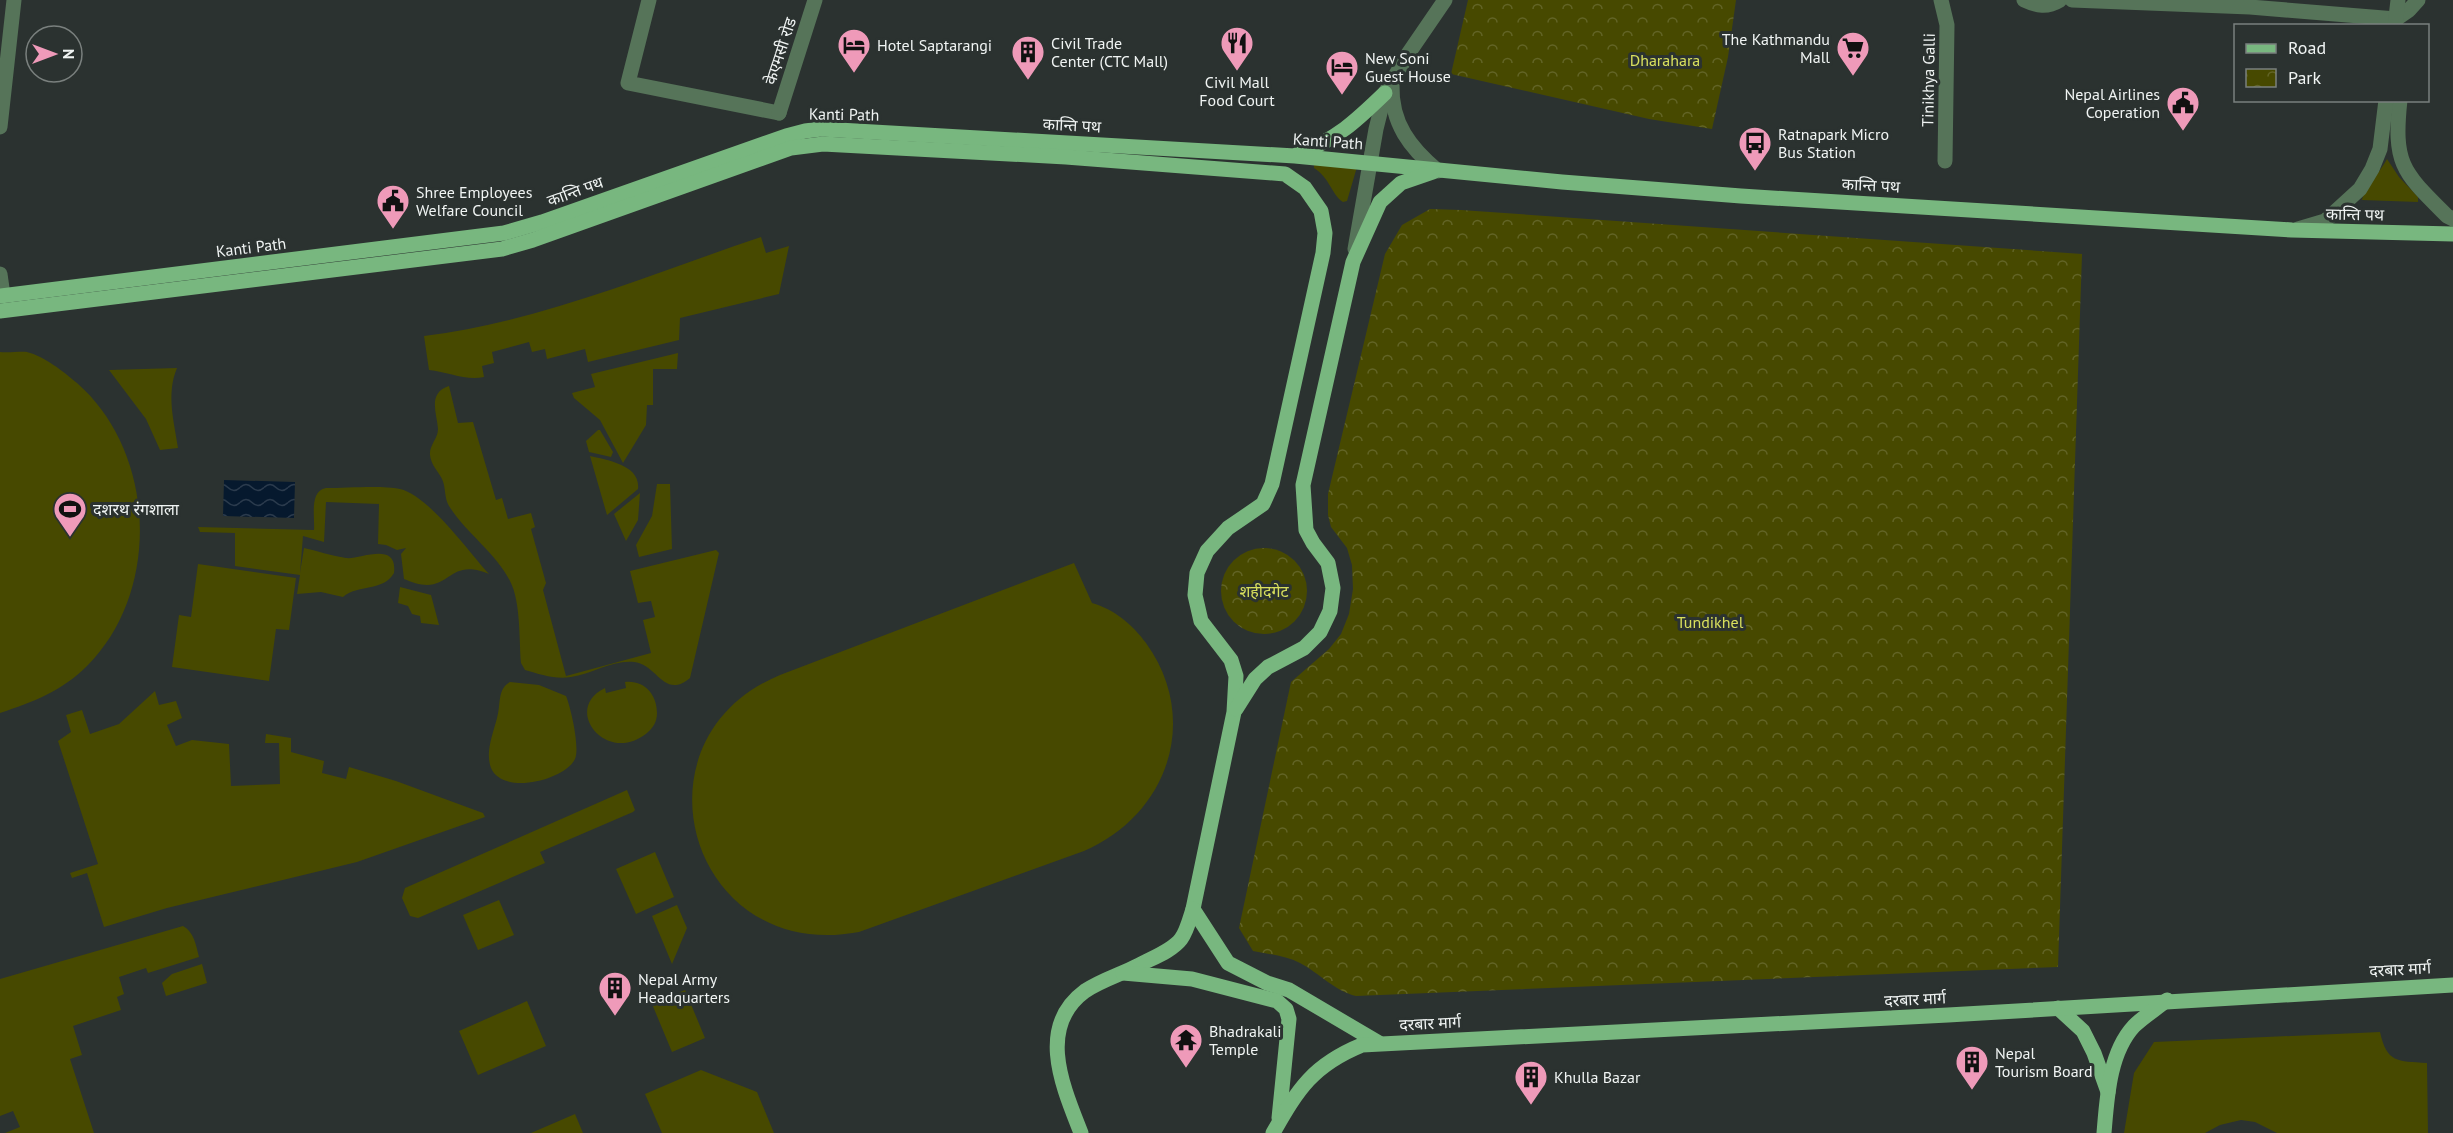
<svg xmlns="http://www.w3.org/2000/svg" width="2453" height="1133" font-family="'PT Sans','Noto Sans Devanagari',sans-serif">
	<defs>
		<pattern id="park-crowns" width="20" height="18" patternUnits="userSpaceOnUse" patternTransform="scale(1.5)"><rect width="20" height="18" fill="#474900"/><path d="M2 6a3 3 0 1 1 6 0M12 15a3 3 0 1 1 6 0" fill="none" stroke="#626426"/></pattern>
		<pattern id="water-waves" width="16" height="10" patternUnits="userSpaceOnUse" patternTransform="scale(1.5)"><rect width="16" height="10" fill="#06192e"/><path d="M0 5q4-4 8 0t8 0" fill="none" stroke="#2b3b4d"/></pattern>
	</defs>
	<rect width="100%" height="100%" fill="#2b3230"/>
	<!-- green -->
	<g fill="#474900">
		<path d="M2387 159 2399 177 2418 197V202L2362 200C2363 191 2382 169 2387 159Z"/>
		<path d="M1314 163 1357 167 1347 201 1343 202C1331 194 1330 178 1314 168Z"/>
		<path d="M761 237 766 253 789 246 779 294 680 318 679 340 588 362 585 349 547 359 545 349 532 352 529 342 492 352 494 363 482 366 484 377C466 381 448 372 429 370L424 336C539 322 651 274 761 237Z"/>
		<path d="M0 352C8 353 22 351 27 352 44 356 64 372 77 383 156 452 162 591 87 666 62 691 33 702 0 713Z"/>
		<polygon points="678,353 677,369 653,369 653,405 647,405 646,425 623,463 600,420 574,398 572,393 595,387 591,374"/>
		<path d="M177 368C166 394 174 421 178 448L160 450 146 419 109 370Z"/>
		<path d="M449 386 458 423 473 422 496 500 502 498 508 519 531 513 535 527 531 529 546 583 543 590 566 676 651 653 643 620 655 617 651 601 638 603 630 571 716 550 719 553 690 678C664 700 657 664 634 662 612 660 592 674 571 677 556 680 539 674 525 670L521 663C519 640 521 602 510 581 495 552 466 533 449 506 444 498 446 487 442 479 438 471 431 465 430 455 429 445 438 439 438 429 437 413 427 393 449 386Z"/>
		<polygon points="598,430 600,430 613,452 611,457 589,452 586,441"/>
		<path d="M590 456C607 460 641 465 638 489L607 515Z"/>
		<polygon points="657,484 670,484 672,549 639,557 636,545 652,516"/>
		<path d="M326 488C346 488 383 485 400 489 428 495 469 552 489 574 453 559 452 584 427 585 420 585 411 582 404 579L401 554 406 548 397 550 386 545 378 544 379 504 326 502 324 542 303 536 300 573 304 548C318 551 332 556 346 558 359 560 398 540 394 573 383 592 358 584 343 597L321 592 297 594 300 575 235 566V533L200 532 198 527 314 530C315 516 309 491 326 488Z"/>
		<polygon points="640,493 638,520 626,541 614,514"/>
		<path d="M1074 563 1092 603C1114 609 1133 625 1146 643 1201 719 1168 815 1084 851L859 932C690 964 625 739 780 675Z"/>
		<polygon points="198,564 296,578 289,630 276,629 269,681 172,667 179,615 191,617"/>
		<polygon points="400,587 431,595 439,625 421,623 420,616 412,614 408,606 398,603"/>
		<path d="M510 682 539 685 566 696C571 708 580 748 575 759 565 780 503 796 491 768 485 752 493 734 497 718 501 705 497 689 510 682Z"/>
		<path d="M625 682C645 680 657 695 657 713 657 722 653 728 647 733 607 766 561 709 605 688L606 693 626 688Z"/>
		<polygon points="155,691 159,705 176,701 182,718 167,725 176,746 192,740 229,744 231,786 280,784 279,743 265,743 266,734 291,738 291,752 324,761 322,773 346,779 349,767 396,781 483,813 485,817 357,862 167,908 104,927 87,873 72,878 70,873 98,864 58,741 71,732 66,715 82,710 90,734 119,724"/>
		<polygon points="627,790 635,810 633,812 540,852 545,863 418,918 410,916 402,898 405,888"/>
		<polygon points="655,852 674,897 636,914 616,869"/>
		<polygon points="499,900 514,935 478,950 463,915"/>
		<polygon points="677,905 687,928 672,964 652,916"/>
		<path d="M183 926C194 932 196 945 199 957L148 973 146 968 119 977 124 994 117 997 121 1010 73 1026 82 1055 70 1059 94 1133H5L20 1127 13 1111 0 1116V979Z"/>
		<polygon points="202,964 207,983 166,996 162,983 172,974"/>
		<polygon points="685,990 705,1038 672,1052 652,1004"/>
		<polygon points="527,1001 546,1046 478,1075 459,1031"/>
		<path d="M2380 1032C2387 1063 2397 1061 2427 1063L2428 1133H2277L2255 1122 2241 1120 2220 1125 2205 1133H2124L2134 1073 2154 1042Z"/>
		<polygon points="701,1070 757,1092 774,1133 662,1133 645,1094"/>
		<polygon points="575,1114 583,1133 531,1133"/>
	</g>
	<!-- park -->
	<g fill="url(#park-crowns)">
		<polygon points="1468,0 1736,0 1728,57 1712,129 1649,119 1451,74"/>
		<path d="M1430 209 1461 210 2082 254 2058 967 1356 996C1335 991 1319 973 1300 963 1286 956 1268 954 1253 951L1239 928 1291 682 1329 649 1341 634 1349 614 1353 589 1352 565 1347 548 1331 527 1328 515V494L1385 254 1402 225Z"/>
		<circle cx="1264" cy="591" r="43"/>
	</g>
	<!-- water -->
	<polygon fill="url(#water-waves)" points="224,480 295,482 294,518 223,516"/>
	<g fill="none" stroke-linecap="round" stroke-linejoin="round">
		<!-- minor -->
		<g stroke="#567459" stroke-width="15">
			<polyline points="649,0 628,83 779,113"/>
			<polyline points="1941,0 1947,25 1945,161"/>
			<path d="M2024 0C2037 6 2047 8 2060 0"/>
			<polyline points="2072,0 2250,7 2396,19 2409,10 2418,0"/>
			<polyline points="2395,26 2398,0"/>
			<path d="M1392 85C1391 123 1410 148 1438 171"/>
			<path d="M2400 100C2393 165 2403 172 2447 216L2453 219"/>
			<polyline points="779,113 815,0"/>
			<polyline points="0,127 14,0"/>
			<polyline points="2298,229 2325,221 2360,189 2372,169 2380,149 2386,100"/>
			<polyline points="1355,249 1376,129 1385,93 1408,54 1445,0"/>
			<polyline points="0,274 3,295"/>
		</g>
		<!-- major -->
		<g stroke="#78b77f" stroke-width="15">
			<path d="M1298 154C1337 139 1355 122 1385 93"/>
			<polyline points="0,296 504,233 542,222 786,136 805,131 821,129 1295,156 1562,182 1741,196 2292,230 2453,234"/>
			<path d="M0 311 502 249 533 240 791 148 823 144 1066 157 1285 174 1305 188 1321 211 1325 233 1323 253 1272 484 1263 504 1228 528 1207 551 1197 573 1195 595 1201 621 1231 660 1236 676 1234 712 1193 909C1190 918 1187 931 1181 939 1172 951 1152 958 1139 965 1122 974 1101 980 1085 991 1036 1027 1063 1087 1081 1133"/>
			<polyline points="1236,709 1255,679 1268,667 1304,648 1320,632 1330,611 1333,588 1328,563 1313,543 1306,530 1303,485 1353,262 1380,202 1401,183 1433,172"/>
			<polyline points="1193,909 1228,963 1267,983 1289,990 1379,1043"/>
			<polyline points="1123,973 1192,979 1277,1001 1286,1009 1289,1019 1279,1118"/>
			<polyline points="2058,1008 2083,1031 2094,1053 2108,1092"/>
			<path d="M1273 1133C1298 1089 1313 1065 1362 1045L1948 1015 2453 985"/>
			<path d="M2104 1133C2107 1098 2109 1053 2134 1026 2143 1017 2156 1009 2167 1000"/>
		</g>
	</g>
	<!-- icons -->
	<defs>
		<g id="restaurant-pin" transform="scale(1.725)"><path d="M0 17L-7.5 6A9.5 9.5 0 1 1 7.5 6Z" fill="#ef9ab9" stroke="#2b3230"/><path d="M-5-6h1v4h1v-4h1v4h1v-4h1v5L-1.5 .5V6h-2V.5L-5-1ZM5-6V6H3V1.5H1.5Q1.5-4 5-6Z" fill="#111"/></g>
		<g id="hotel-pin" transform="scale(1.725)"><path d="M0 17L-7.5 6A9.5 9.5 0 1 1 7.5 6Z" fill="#ef9ab9" stroke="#2b3230"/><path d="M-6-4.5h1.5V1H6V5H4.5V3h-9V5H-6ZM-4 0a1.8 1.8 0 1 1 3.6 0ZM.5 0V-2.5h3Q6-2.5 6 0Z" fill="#111"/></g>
		<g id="supermarket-pin" transform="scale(1.725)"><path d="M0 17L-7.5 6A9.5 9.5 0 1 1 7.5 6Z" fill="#ef9ab9" stroke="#2b3230"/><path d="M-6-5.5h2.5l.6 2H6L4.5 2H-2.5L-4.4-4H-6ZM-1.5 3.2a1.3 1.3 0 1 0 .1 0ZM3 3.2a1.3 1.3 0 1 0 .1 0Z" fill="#111"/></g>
		<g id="building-pin" transform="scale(1.725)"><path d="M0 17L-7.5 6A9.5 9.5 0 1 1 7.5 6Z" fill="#ef9ab9" stroke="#2b3230"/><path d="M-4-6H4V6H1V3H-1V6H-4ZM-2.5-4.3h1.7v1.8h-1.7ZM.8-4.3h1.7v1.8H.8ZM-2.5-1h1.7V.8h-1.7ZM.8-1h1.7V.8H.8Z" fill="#111"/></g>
		<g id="civic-pin" transform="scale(1.725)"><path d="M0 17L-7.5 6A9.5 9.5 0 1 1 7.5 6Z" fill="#ef9ab9" stroke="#2b3230"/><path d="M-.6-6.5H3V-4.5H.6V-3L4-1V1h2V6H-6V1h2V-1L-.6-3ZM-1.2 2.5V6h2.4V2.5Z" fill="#111"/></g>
		<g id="bus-pin" transform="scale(1.725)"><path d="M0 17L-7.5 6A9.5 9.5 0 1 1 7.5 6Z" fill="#ef9ab9" stroke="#2b3230"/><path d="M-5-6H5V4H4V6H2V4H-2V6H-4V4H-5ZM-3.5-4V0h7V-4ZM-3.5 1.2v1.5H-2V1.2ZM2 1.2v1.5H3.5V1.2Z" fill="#111"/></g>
		<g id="stadium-pin" transform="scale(1.725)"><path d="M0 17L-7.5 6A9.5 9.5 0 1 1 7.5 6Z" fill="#ef9ab9" stroke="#2b3230"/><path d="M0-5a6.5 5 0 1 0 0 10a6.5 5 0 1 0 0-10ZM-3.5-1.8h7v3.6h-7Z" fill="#111"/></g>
		<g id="temple-pin" transform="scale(1.725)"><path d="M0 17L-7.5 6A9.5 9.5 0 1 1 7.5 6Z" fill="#ef9ab9" stroke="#2b3230"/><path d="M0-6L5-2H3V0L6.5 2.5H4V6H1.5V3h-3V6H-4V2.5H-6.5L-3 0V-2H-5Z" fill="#111"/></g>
	</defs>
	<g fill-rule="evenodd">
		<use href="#restaurant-pin" x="1237" y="43"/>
		<use href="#hotel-pin" x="854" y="45"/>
		<use href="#supermarket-pin" x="1853" y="48"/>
		<use href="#building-pin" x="1028" y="52"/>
		<use href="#hotel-pin" x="1342" y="67"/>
		<use href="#civic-pin" x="2183" y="103"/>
		<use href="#bus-pin" x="1755" y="143"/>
		<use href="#civic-pin" x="393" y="201"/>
		<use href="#stadium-pin" x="70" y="509"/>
		<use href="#building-pin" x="615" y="988"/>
		<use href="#temple-pin" x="1186" y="1040"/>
		<use href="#building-pin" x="1972" y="1062"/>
		<use href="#building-pin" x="1531" y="1077"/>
	</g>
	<g text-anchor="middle" stroke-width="6" stroke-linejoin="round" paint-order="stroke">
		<!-- poi labels -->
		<g font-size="16" fill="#f0f4f3" stroke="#2b3230" text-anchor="start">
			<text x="1830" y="45" text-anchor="end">The Kathmandu<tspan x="1830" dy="18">Mall</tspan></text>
			<text x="1051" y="49">Civil Trade<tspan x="1051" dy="18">Center (CTC Mall)</tspan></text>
			<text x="877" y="51">Hotel Saptarangi</text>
			<text x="1365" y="64">New Soni<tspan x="1365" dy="18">Guest House</tspan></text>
			<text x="1237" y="88" text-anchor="middle">Civil Mall<tspan x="1237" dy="18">Food Court</tspan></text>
			<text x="2160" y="100" text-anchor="end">Nepal Airlines<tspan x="2160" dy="18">Coperation</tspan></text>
			<text x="1778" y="140">Ratnapark Micro<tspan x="1778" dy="18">Bus Station</tspan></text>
			<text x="416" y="198">Shree Employees<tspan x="416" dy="18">Welfare Council</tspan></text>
			<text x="93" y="515">दशरथ रंगशाला</text>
			<text x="638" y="985">Nepal Army<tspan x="638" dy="18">Headquarters</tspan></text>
			<text x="1209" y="1037">Bhadrakali<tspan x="1209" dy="18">Temple</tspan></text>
			<text x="1995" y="1059">Nepal<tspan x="1995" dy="18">Tourism Board</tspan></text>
			<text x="1554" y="1083">Khulla Bazar</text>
		</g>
		<!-- street labels -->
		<g font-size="16" fill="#f0f4f3" stroke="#2b3230">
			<text transform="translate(780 51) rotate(-72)" y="6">केएमसी रोड</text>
			<text transform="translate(1928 80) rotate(-89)" y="6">Tinikhya Galli</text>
			<text transform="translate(844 114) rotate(1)" y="6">Kanti Path</text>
			<text transform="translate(1072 125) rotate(3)" y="6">कान्ति पथ</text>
			<text transform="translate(1328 141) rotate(4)" y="6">Kanti Path</text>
			<text transform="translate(1871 185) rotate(3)" y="6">कान्ति पथ</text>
			<text transform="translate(575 191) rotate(-20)" y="6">कान्ति पथ</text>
			<text transform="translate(2355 214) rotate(1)" y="6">कान्ति पथ</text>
			<text transform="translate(251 247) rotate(-7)" y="6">Kanti Path</text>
			<text transform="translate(2400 969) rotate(-3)" y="6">दरबार मार्ग</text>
			<text transform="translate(1915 999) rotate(-3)" y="6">दरबार मार्ग</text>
			<text transform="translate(1430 1023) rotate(-3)" y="6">दरबार मार्ग</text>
		</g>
		<!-- park labels -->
		<g font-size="16" fill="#d9e05d" stroke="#2b3230">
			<text x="1665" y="66">Dharahara</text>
			<text x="1264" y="597">शहीदगेट</text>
			<text x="1710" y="628">Tundikhel</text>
		</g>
	</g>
	<!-- legend -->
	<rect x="2234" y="24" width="195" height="78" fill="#2b3230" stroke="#7a807e" stroke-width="1.5"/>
	<rect x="2246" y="44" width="30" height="9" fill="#78b77f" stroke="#7a807e" stroke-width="1.5"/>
	<text x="2288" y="54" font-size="18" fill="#f0f4f3">Road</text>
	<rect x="2246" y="69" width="30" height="18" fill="url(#park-crowns)" stroke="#7a807e" stroke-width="1.5"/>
	<text x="2288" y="84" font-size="18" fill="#f0f4f3">Park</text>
	<!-- north arrow -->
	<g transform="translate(54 54) rotate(90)"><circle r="28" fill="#2b3230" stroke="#7a807e" stroke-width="1.5"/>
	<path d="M0-4.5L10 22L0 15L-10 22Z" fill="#ef9ab9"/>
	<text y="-9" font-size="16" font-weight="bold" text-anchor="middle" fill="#f0f4f3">N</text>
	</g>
</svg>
